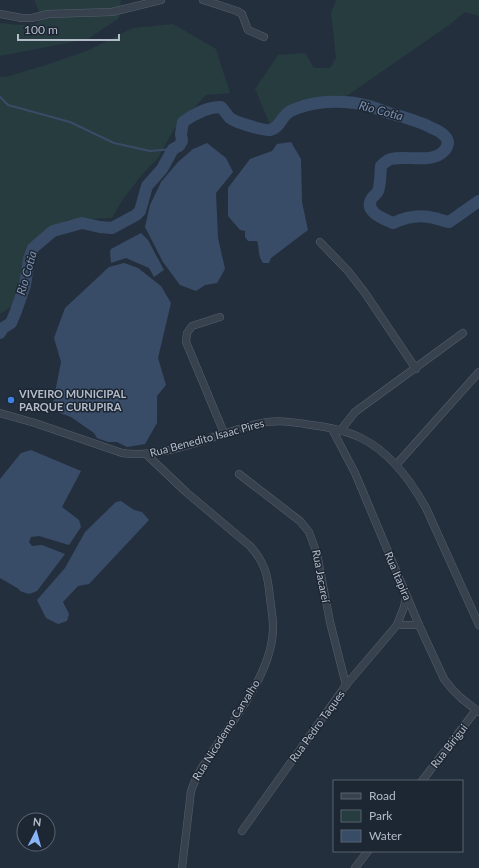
<svg xmlns="http://www.w3.org/2000/svg" width="479" height="868" font-family="Lato,sans-serif">
	<rect width="100%" height="100%" fill="#242f3e"/>
	<!-- green -->
	<g fill="#263c3f">
		<path d="M34 0H121L119 18 88 39 0 56V23C8 24 33 27 38 22 39 21 41 17 41 16Z"/>
		<polygon points="336,0 479,0 479,16 465,12 449,25 348,95 317,103 272,129 255,89 278,55 305,53 314,68 330,68 336,58 331,13"/>
		<polygon points="173,24 216,49 230,93 206,95 174,129 158,158 145,171 123,199 112,218 67,220 29,243 19,302 0,314 0,77 6,77 49,64 89,50 133,28"/>
	</g>
	<!-- water -->
	<g fill="#394c67">
		<path d="M291 142 301 159 302 202 308 230 271 258 269 263H263C257 254 260 249 257 241H248L245 237V231L240 230 228 216V188L250 159 272 151 277 144Z"/>
		<polygon points="207,143 226,158 233,172 216,193 218,238 225,269 217,283 205,285 196,291 180,285 163,262 145,227 150,205 161,182 178,162 193,149"/>
		<polygon points="141,233 148,240 164,270 154,277 149,268 126,258 111,263 110,252 111,249"/>
		<polygon points="124,263 138,268 161,286 171,303 158,358 166,385 157,396 157,423 145,444 127,447 117,442 108,442 97,438 94,433 71,417 60,413 53,403 61,362 54,338 65,308 109,267"/>
		<polygon points="31,450 81,471 62,507 79,520 81,527 69,545 39,536 31,537 29,542 32,546 42,545 65,554 37,591 29,594 20,591 19,589 0,578 0,479 21,453"/>
		<polygon points="121,501 134,510 142,512 149,520 89,584 78,586 63,602 69,614 67,621 58,624 46,618 37,600 65,568 85,532 116,502"/>
	</g>
	<g fill="none" stroke-linecap="round" stroke-linejoin="round">
		<!-- stream -->
		<polyline stroke="#394c67" stroke-width="2" points="0,97 8,105 70,122 114,143 150,151 173,149"/>
		<!-- river -->
		<path stroke="#394c67" stroke-width="12" d="M0 333 3 328 11 323 16 311 25 285 29 259 33 248 53 231 82 223 100 227 112 228 136 215 140 211 147 186 162 169 173 149 179 146 182 141 181 134 183 122C194 114 207 107 221 107 224 110 227 115 230 118 234 122 265 131 270 130 280 128 281 117 289 112 291 110 295 109 298 108 319 100 347 100 369 106 376 108 383 111 389 113 404 117 419 121 432 128 442 132 454 140 444 151 432 164 406 155 391 159 387 160 384 163 381 166 380 174 381 183 378 191 377 194 374 195 372 198 363 212 384 219 393 223 406 217 419 214 434 218 439 219 443 221 449 222L479 201"/>
		<!-- minor casing -->
		<g stroke="#565f6c" stroke-width="8">
			<g id="minor">
				<polyline points="203,0 237,11 242,14 248,30 264,37"/>
				<polyline points="0,14 22,18 32,18 48,14 112,12 161,0"/>
				<polyline points="320,242 348,271 365,293 416,369"/>
				<polyline points="220,317 192,326 187,333 186,342 224,433"/>
				<path d="M0 413 35 423 122 453C163 459 209 437 249 426 273 419 287 421 311 425 327 427 347 431 361 438 390 452 411 481 426 508L479 625"/>
				<polyline points="332,429 355,473 419,625 444,679 452,689 461,698 479,712"/>
				<polyline points="340,431 355,412 463,333"/>
				<path d="M146 454 186 492 250 546C265 562 268 576 270 598 271 607 273 617 273 626 274 664 244 706 223 736 211 754 198 770 191 791L182 868"/>
				<polyline points="396,465 479,372"/>
				<polyline points="239,474 300,521 309,532 317,554 330,622 346,685"/>
				<polyline points="397,625 419,625"/>
				<polyline points="422,781 476,710"/>
				<polyline points="242,831 346,685 397,625 404,607 406,597"/>
				<polyline points="355,868 368,851"/>
			</g>
		</g>
		<!-- minor -->
		<use href="#minor" stroke="#38414e" stroke-width="7"/>
	</g>
	<!-- markers -->
	<circle fill="#3f7fe0" stroke="#1d2633" stroke-width="1.5" cx="11" cy="400" r="4"/>
	<g text-anchor="middle" stroke-width="3" stroke-linejoin="round" paint-order="stroke">
		<!-- poi labels -->
		<g font-size="11" font-weight="bold" fill="#b4bcc9" stroke="#1d2633" text-anchor="start">
			<text x="19" y="398">VIVEIRO MUNICIPAL<tspan x="19" dy="13">PARQUE CURUPIRA</tspan></text>
		</g>
		<!-- street labels -->
		<g font-size="11" fill="#b4bcc9" stroke="#1d2633">
			<text transform="translate(207 438) rotate(-15)" y="4">Rua Benedito Isaac Pires</text>
			<text transform="translate(321 576) rotate(79)" y="4">Rua Jacareí</text>
			<text transform="translate(398 576) rotate(67)" y="4">Rua Itapira</text>
			<text transform="translate(317 726) rotate(-54)" y="4">Rua Pedro Taques</text>
			<text transform="translate(226 730) rotate(-58)" y="4">Rua Nicodemo Carvalho</text>
			<text transform="translate(449 746) rotate(-52)" y="4">Rua Birigui</text>
		</g>
		<!-- water labels -->
		<g font-size="12" font-style="italic" fill="#7c92b1" stroke="#1d2633">
			<text transform="translate(381 111) rotate(15)" y="4">Rio Cotia</text>
			<text transform="translate(27 273) rotate(-74)" y="4">Rio Cotia</text>
		</g>
	</g>
	<!-- legend -->
	<rect x="333" y="780" width="130" height="72" fill="#1d2633" stroke="#59626f"/>
	<rect x="341" y="793" width="20" height="6" fill="#38414e" stroke="#59626f"/>
	<text x="369" y="800" font-size="12" fill="#b4bcc9">Road</text>
	<rect x="341" y="810" width="20" height="12" fill="#263c3f" stroke="#59626f"/>
	<text x="369" y="820" font-size="12" fill="#b4bcc9">Park</text>
	<rect x="341" y="830" width="20" height="12" fill="#394c67" stroke="#59626f"/>
	<text x="369" y="840" font-size="12" fill="#b4bcc9">Water</text>
	<!-- north arrow -->
	<g transform="translate(36 832) rotate(6)"><circle r="19" fill="#1d2633" stroke="#59626f"/>
	<path d="M0-3L7 15L0 10L-7 15Z" fill="#8ab4f8"/>
	<text y="-6" font-size="11" font-weight="bold" text-anchor="middle" fill="#b4bcc9">N</text>
	</g>
	<!-- scale -->
	<path d="M18 34v6h101v-6" fill="none" stroke="#b4bcc9" stroke-width="2"/>
	<text x="24" y="34" font-size="12" fill="#b4bcc9" stroke="#1d2633" stroke-width="3" paint-order="stroke">100 m</text>
</svg>
